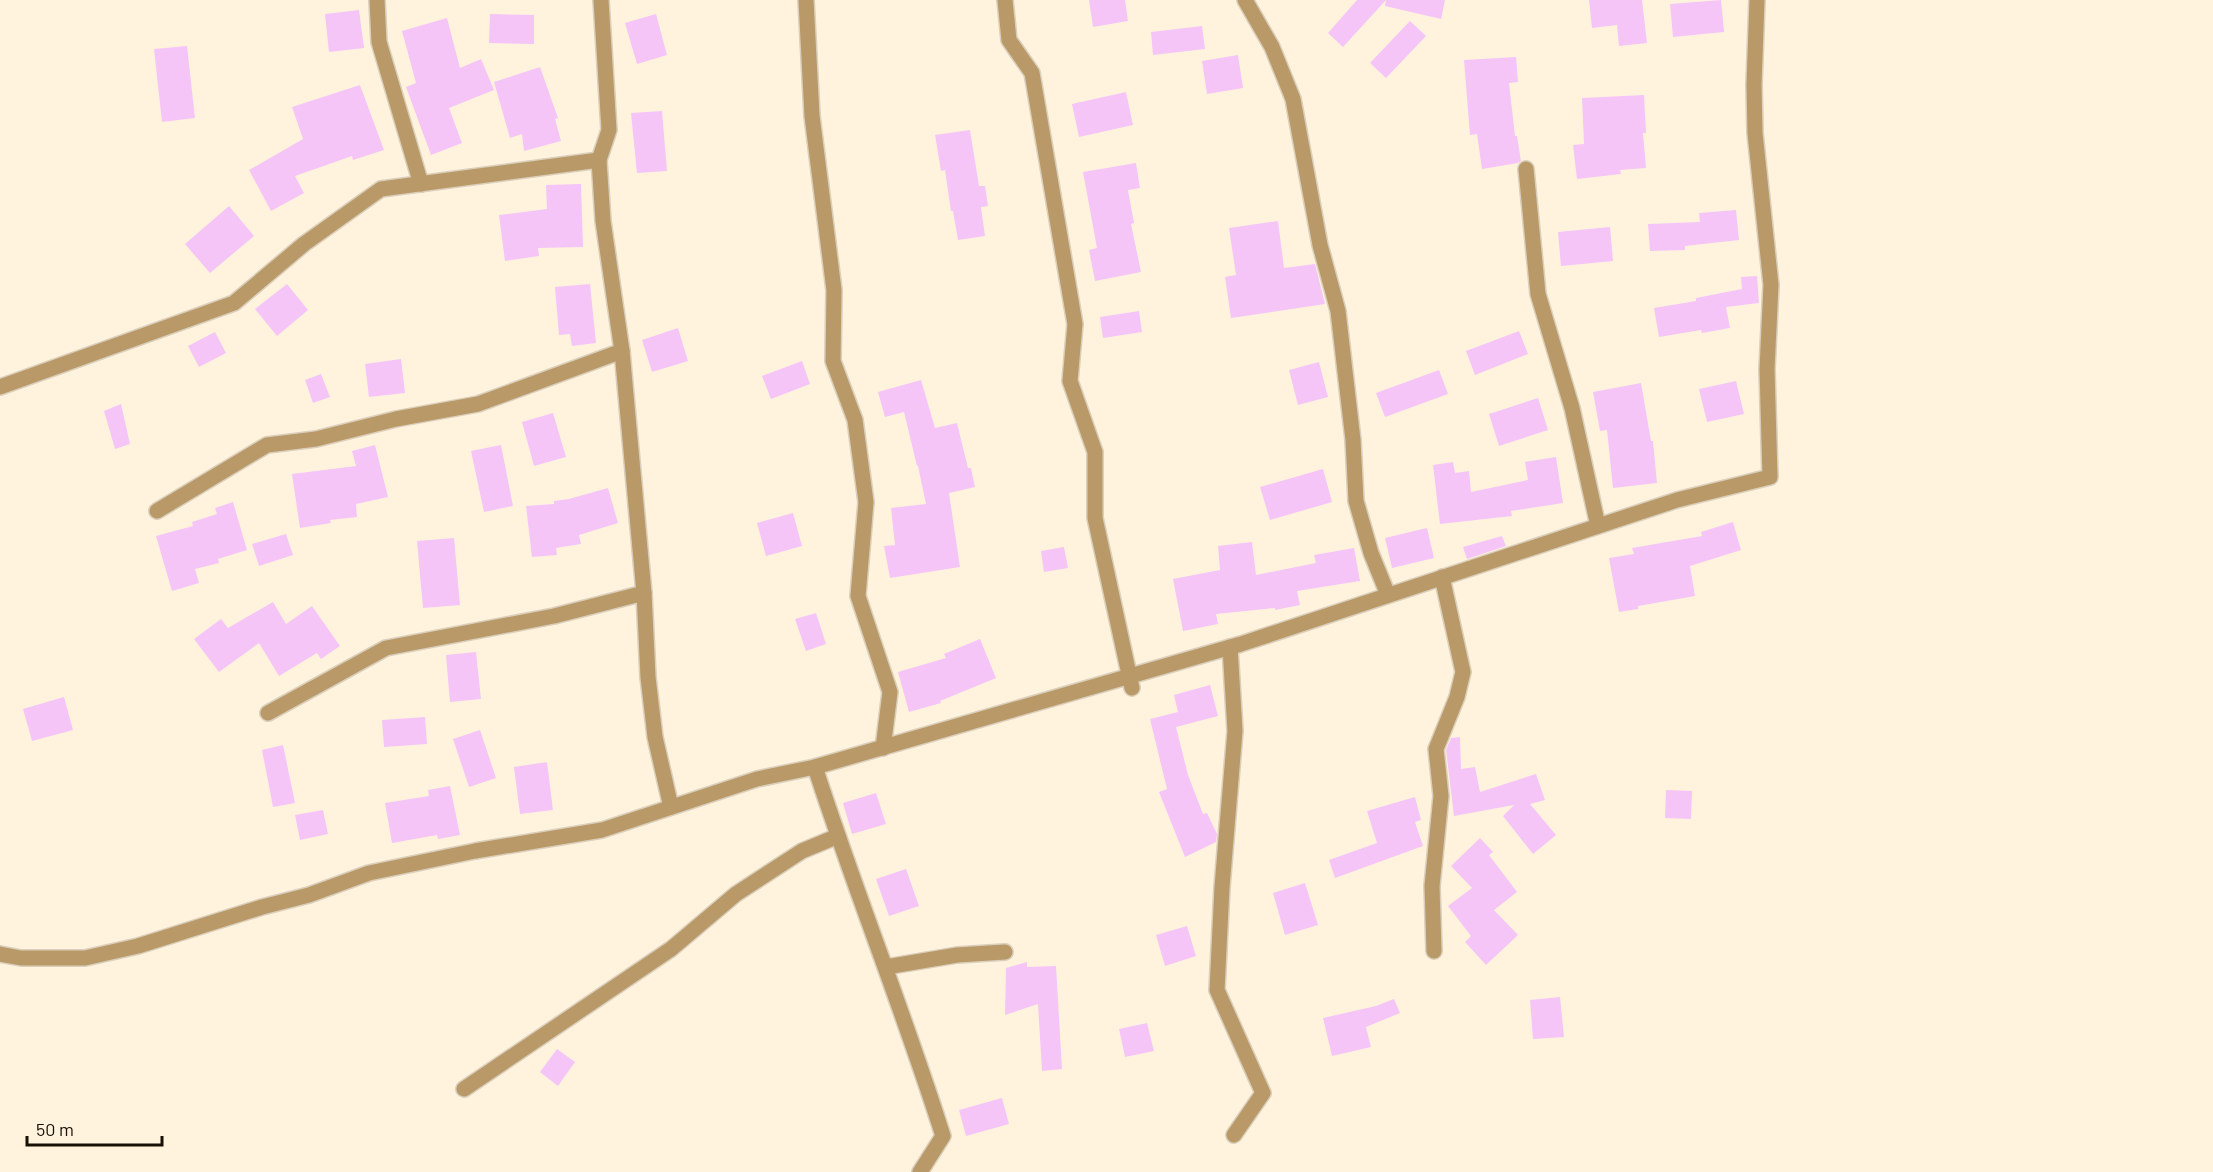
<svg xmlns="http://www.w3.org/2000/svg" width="2213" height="1172" font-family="Barlow,sans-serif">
	<rect width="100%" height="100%" fill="#fff3de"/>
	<!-- building -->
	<g fill="#f5c5f8">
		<polygon points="1089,0 1125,0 1128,21 1093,27"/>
		<polygon points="1357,0 1445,0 1441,19 1385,6 1386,0 1343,47 1328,33"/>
		<polygon points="1589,0 1642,0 1647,43 1619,46 1617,25 1592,28"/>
		<polygon points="1721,0 1724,32 1673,37 1670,4"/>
		<polygon points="359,10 364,48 329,52 325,14"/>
		<polygon points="490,14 534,15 534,44 489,43"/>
		<polygon points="656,14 667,55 637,64 625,23"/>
		<polygon points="447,18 460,68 481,59 494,90 449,108 462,143 431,155 406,87 416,83 402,31"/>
		<polygon points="1410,21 1426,36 1386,78 1370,63"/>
		<polygon points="1202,26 1205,49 1153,55 1151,32"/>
		<polygon points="187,46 195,118 162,122 154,49"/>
		<polygon points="1238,55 1243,88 1207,94 1202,61"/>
		<polygon points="1516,57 1518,82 1509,83 1515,136 1517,136 1521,161 1518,163 1482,169 1477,134 1470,135 1464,60"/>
		<polygon points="540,67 558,118 555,119 561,141 524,151 522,134 510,138 494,82"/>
		<polygon points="360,85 384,150 353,160 352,156 295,176 304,193 271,211 249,170 303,139 292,107"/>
		<polygon points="1126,92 1133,125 1079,137 1072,104"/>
		<polygon points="1644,95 1646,133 1643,133 1646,168 1620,170 1621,174 1577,179 1573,145 1584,144 1582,98"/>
		<polygon points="662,111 667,171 637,173 631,113"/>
		<polygon points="970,130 979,186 985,186 988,206 981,207 985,236 958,240 953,211 951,211 945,170 941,171 935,135"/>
		<polygon points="1136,163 1140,188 1128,190 1134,223 1131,224 1141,272 1095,281 1089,250 1097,248 1083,172"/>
		<polygon points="581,184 583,247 538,248 539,256 505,261 499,215 547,209 546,185"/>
		<polygon points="229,206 254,236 210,273 185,244"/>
		<polygon points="1736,210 1739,240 1685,246 1685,250 1650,251 1648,224 1700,222 1699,213"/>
		<polygon points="1278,221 1284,268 1315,264 1325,304 1231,318 1225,277 1236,275 1229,228"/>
		<polygon points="1610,227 1613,261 1561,266 1558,232"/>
		<polygon points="1757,276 1759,303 1726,307 1730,328 1702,333 1701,330 1659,337 1654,308 1696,301 1696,298 1742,289 1741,277"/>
		<polygon points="287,284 308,310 277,336 255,309"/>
		<polygon points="590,284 596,343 572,346 570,334 559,335 555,287"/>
		<polygon points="1139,311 1142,332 1103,338 1100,317"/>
		<polygon points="678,328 688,361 652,372 642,340"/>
		<polygon points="1519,331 1528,354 1475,375 1466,351"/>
		<polygon points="215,332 226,353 199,367 188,346"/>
		<polygon points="401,359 405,393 369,397 365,364"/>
		<polygon points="802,361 810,384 771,399 762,376"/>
		<polygon points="1319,362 1328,397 1298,405 1289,370"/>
		<polygon points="1439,370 1448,394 1385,417 1376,393"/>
		<polygon points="321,374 330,397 313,403 305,380"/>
		<polygon points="921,380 935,428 957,423 968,468 971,468 975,487 949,493 960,567 890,578 884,546 895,545 891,508 926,504 918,466 917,466 904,412 885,417 878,392"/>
		<polygon points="1736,381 1744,414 1707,422 1699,389"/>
		<polygon points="1641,383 1651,441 1653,441 1657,483 1613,488 1607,430 1600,431 1593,392"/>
		<polygon points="1538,398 1548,430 1499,446 1489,414"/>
		<polygon points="121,404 130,444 115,449 104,411"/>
		<polygon points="553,413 566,457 534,466 522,422"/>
		<polygon points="375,445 388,497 356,504 357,517 330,520 331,523 300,528 292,474 356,466 352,451"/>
		<polygon points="501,445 513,506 484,512 471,451"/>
		<polygon points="1556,457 1563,503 1511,511 1512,516 1440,524 1433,465 1453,462 1455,473 1469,471 1471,492 1528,480 1525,462"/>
		<polygon points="1323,469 1332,502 1270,520 1260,487"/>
		<polygon points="608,488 618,523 579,535 581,544 556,548 557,555 532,557 526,506 554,504 554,501 569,499"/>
		<polygon points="233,502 247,550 218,559 219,563 195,569 199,583 172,591 156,536 193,526 192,522 217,514 215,508"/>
		<polygon points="793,513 802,546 766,556 757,523"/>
		<polygon points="1733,522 1741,550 1690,566 1695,596 1638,606 1638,609 1619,612 1609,558 1634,554 1632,548 1702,536 1701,532"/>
		<polygon points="1427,528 1434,558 1392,568 1385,538"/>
		<polygon points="286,534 293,555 259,566 252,544"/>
		<polygon points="1502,536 1506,546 1467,559 1463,547"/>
		<polygon points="454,538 460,605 423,608 417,541"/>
		<polygon points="1252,542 1256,575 1316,563 1314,555 1354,548 1360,581 1297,591 1300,605 1275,610 1275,608 1216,614 1218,624 1183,631 1173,579 1220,570 1218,546"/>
		<polygon points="1064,547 1068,568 1044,572 1041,551"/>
		<polygon points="273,602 286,624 312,606 340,646 321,659 317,653 279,676 259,643 219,672 194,639 221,619 228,628"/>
		<polygon points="816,613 826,644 806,651 795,619"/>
		<polygon points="980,639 996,678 940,701 941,703 909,712 898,672 946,658 944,654"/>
		<polygon points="476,652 481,699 450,702 446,655"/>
		<polygon points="1210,685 1218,716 1176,727 1188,775 1203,814 1207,813 1217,834 1216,842 1185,857 1159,792 1167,789 1150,719 1178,712 1174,695"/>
		<polygon points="64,697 73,730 32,741 23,709"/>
		<polygon points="425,717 427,744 384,747 382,720"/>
		<polygon points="480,730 496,778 469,787 453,739"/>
		<polygon points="1460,737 1461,769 1475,767 1480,792 1536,774 1545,800 1530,804 1556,835 1533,854 1503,816 1514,805 1454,816 1446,750 1451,738"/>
		<polygon points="283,745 295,803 273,807 262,750"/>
		<polygon points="547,762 553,810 520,814 514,767"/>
		<polygon points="450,786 460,835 438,839 437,835 392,843 385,803 429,796 428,790"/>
		<polygon points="1666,790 1692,791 1691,819 1665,818"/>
		<polygon points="876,793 886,824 852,834 843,803"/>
		<polygon points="1415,797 1421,820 1415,822 1423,846 1335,878 1329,860 1377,843 1367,811"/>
		<polygon points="323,810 328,834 300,840 295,815"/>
		<polygon points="1480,838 1493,852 1489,855 1517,892 1494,910 1518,935 1486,965 1465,942 1471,936 1448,906 1472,888 1451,866"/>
		<polygon points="906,869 919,906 889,916 876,879"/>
		<polygon points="1305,883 1318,925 1285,935 1273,893"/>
		<polygon points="1187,926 1196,956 1165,966 1156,935"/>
		<polygon points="1027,962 1027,967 1056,966 1062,1069 1042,1071 1038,1004 1005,1015 1006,968"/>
		<polygon points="1560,997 1564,1037 1533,1039 1530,1000"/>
		<polygon points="1394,999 1400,1013 1366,1027 1371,1047 1332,1056 1323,1018 1376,1006"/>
		<polygon points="1147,1023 1154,1051 1125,1057 1119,1029"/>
		<polygon points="557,1049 575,1062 558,1086 540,1072"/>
		<polygon points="1002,1098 1009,1124 966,1136 959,1110"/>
	</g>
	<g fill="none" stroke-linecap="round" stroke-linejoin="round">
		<!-- minor casing -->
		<g stroke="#dacfbb" stroke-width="18">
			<g id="minor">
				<polyline points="377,0 379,42 421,184"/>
				<polyline points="806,0 812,116 834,290 833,361 855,420 866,502 858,596 890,692 883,748"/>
				<polyline points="1005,0 1009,40 1032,73 1075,324 1070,381 1095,452 1095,518 1132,688"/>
				<polyline points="1245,0 1272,47 1293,99 1320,245 1338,311 1353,440 1356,501 1371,553 1388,595"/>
				<polyline points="599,160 609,130 601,0"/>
				<polyline points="1526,169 1538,294 1572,408 1598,526"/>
				<polyline points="0,387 234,303 304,244 381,189 599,160 603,221 622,351"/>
				<polyline points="157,511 267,445 316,439 396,419 478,404 622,351 644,593"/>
				<polyline points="1230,647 1235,731 1222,887 1217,990 1263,1093 1234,1135"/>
				<polyline points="268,713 386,648 554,616 644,593 648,677 655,737 671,807"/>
				<path d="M815 767C855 891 904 1012 943 1136L920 1172"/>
				<polyline points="1434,951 1432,886 1441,796 1436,749 1457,697 1463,672 1442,577"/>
				<polyline points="0,954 21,958 85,958 138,946 262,907 309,895 369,873 475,851 602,830 757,779 815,767 1241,644 1677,500 1770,477 1767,369 1771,285 1755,133 1754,85 1757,0"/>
				<polyline points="886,967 957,955 1005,952"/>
				<polyline points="464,1089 671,949 736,894 802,851 838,836"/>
			</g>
		</g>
		<!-- minor -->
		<use href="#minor" stroke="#b99968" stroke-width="15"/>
	</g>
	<!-- scale -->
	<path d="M27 1136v9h135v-9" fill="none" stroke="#171105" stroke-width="3"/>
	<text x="36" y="1136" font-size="18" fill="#171105" stroke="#fff3de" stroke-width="4.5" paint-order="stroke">50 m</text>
</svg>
